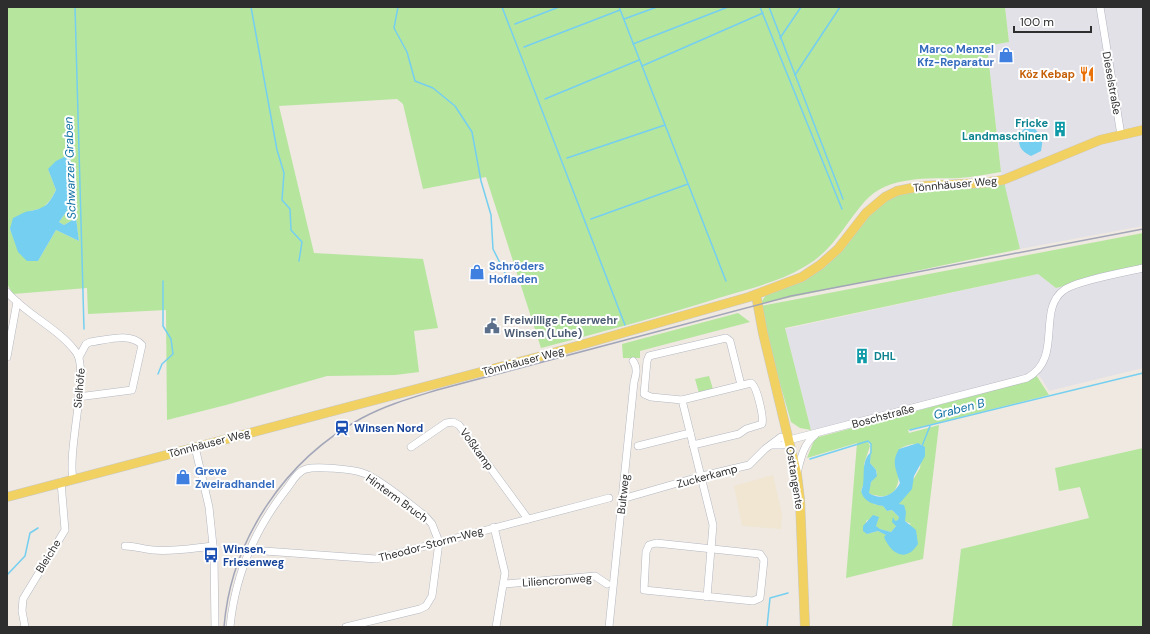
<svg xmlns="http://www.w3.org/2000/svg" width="1150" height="634" font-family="'DM Sans',sans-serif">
	<rect width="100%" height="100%" fill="#efe9e1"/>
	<!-- industrial -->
	<g fill="#e3e1e8">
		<polygon points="1005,7 1143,7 1143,226 1020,249 1001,172 987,46 1009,42"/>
		<polygon points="1143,266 1143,368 1049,391 1037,372 817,434 811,430 785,329 1038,274 1056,288"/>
	</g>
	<!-- education -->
	<polygon fill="#f0e6d1" points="773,475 782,514 781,529 742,526 734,486"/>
	<!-- green -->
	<g fill="#b6e59e" fill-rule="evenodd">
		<path d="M7 7H1005L1009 42 987 46 1001 172C987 174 973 177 959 178 928 179 889 175 865 201 845 224 832 252 804 267 779 282 748 289 722 297 662 316 602 332 541 348L486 177 423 189 403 104 397 99 279 106 314 253 423 259 438 328 414 331 419 372 395 375 327 376 226 405 167 420 166 310 88 314 87 288 13 294 7 284ZM48 169 69 208 59 222 64 225 76 218 79 241 56 230 38 261 14 239 10 229 30 211 43 208 51 199 56 190Z"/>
		<polygon points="1004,182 1020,249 760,304 766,295 793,285 857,228 886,199 912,190"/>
		<polygon points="1143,233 1143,266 1056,288 1038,274 785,328 811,430 800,428 791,422 775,366 761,306"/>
		<polygon points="738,313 750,322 640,351 640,358 623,358 622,344"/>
		<path d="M1036 375 1049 395 908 430 909 433 939 425 923 559 846 578 857 443 807 458 815 438 1028 381ZM867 440 871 444 870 463 876 470 877 474 871 482 868 491 870 494C905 505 899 471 899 449 907 445 915 442 923 445L920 468 899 504 905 521 911 524 887 535 878 531 867 534 866 521 872 518 876 522V526L879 529 891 532 896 526V521L899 520V517L892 510 887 511 883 506 874 504 861 491 864 483V464L870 446Z"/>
		<polygon points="709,376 713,389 699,393 695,379"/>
		<polygon points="1143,448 1143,627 952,627 961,549 1089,518 1080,487 1059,491 1055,468"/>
	</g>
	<!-- water -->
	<g fill="#75cff0">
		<path d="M1025 128 1035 129 1043 138 1041 151 1031 156C1020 151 1018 145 1019 134Z"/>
		<path d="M66 156 71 161 69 208 59 222 64 225 76 218 79 241 56 230 38 261H27L18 252 10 229 13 218C18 216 25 211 30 211 46 208 49 204 56 190L48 169 56 161Z"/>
		<path d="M918 443 925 447V456L914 476 912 489 899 504 904 505 906 512 905 521 916 530 918 544C906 563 891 554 884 537L886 535 878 531 867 534 863 531V526L873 515 879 517 876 526 880 529 891 532 896 526 892 522 893 517 895 521 898 520 899 517 892 510 887 511 883 506C875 505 865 502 862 494 860 490 863 488 863 485 865 474 861 461 871 452L870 463 876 470 877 476 871 482 869 493C881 501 894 495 900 483 896 469 891 462 899 449Z"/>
	</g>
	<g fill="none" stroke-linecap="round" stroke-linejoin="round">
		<!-- stream -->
		<g stroke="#75cff0" stroke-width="1.5">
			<polyline points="75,7 84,329"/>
			<polyline points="251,7 277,150 284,173 282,200 290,209 291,230 302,242 299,261"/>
			<polyline points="398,7 394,28 407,52 415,81 433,88 455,106 472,132 481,181 491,215 493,249 506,275"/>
			<polyline points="502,7 625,325"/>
			<polyline points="619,7 726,281"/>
			<polyline points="760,7 842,209"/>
			<polyline points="769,7 843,199"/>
			<polyline points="624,19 657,7"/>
			<polyline points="515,24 559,7"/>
			<polyline points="780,38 801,7"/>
			<polyline points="633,44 728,7"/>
			<polyline points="524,47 620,10"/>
			<polyline points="642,66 763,13"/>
			<polyline points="795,75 840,7"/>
			<polyline points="545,99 639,60"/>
			<polyline points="567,158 665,125"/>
			<polyline points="591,219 688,184"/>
			<polyline points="158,374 162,364 173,354 171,339 163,326 163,281"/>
			<polyline points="910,430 1143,373"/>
			<polyline points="922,446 930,426"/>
			<polyline points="810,459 868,441 871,444 871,453"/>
			<polyline points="7,575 25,556 30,533 38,528"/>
			<polyline points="767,627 770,598 788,593"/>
		</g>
		<!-- minor casing -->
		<g stroke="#b4b7c1" stroke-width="8">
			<g id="minor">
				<polyline points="1100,7 1121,135"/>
				<path d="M7 292C27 315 58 328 76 352 90 370 67 449 73 479"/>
				<polyline points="7,357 17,302"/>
				<path d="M78 397 132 390 142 345C130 332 107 340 90 342L86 344 79 357"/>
				<path d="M682 400 751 383C757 386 764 418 762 424L746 429 739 434 693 445"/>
				<path d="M771 445H783L789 440 1027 378C1064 358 1036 310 1064 290 1075 281 1126 272 1143 268"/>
				<polyline points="638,446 690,433"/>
				<polyline points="195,447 209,507 214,555 215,627"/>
				<polyline points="411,447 446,423 453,422 459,425 528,519"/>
				<path d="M797 473C801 458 803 445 815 435"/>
				<polyline points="622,499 702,476 749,465 765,449 781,437 789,440"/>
				<polyline points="494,527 505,573 496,627"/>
				<polygon points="656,543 760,554 764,560 760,598 753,601 644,590 646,552 649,545"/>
				<path d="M125 546C135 546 143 549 153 550 172 552 193 548 213 546"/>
				<polyline points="249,550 376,559 609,498"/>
				<polyline points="505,584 595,576 607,584"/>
				<polyline points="707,597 713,525 682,400 651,397 644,394 647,361 649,356 653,355 726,338 730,341 741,385"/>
				<polyline points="25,627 22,611 23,599 65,530 61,482"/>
				<path d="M230 627C235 576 253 532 285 491 291 484 296 472 306 469 316 466 352 469 363 473 379 478 411 505 425 516L432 524 439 542 432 596 426 606 420 609 346 627"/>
				<path d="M609 627 634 382C636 375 638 368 633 361"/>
			</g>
		</g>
		<!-- major casing -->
		<g stroke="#c9c9c9" stroke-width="10">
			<g id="major">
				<polyline points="756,295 763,333 797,475 800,500 805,627"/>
				<polyline points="7,497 542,356 749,297 802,277 820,265 838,249 866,213 885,197 897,191 922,186 983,183 1003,180 1100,140 1143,130"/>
			</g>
		</g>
		<!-- minor -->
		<use href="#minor" stroke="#fff" stroke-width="7"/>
		<!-- major -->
		<use href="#major" stroke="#f2d163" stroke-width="9"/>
		<!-- rail -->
		<path stroke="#a3a6b8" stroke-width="1.5" d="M224 627C231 539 286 459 362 418 386 405 411 398 437 390L791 296 1143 229"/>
	</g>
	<!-- icons -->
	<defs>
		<g id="shop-bare" transform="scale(1.2)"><path d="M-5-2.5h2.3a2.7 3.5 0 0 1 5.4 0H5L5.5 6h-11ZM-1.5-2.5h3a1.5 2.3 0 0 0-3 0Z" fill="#3f7fe0" stroke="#fff" stroke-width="2.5" paint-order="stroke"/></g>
		<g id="restaurant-bare" transform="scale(1.2)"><path d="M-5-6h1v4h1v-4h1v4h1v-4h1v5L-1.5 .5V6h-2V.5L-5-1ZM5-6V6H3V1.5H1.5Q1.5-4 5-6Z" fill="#e8710a" stroke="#fff" stroke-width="2.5" paint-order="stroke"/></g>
		<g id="building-bare" transform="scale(1.2)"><path d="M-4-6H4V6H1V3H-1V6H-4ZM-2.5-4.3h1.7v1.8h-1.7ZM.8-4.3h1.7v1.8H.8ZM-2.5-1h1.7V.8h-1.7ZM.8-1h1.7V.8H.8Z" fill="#0f9aa8" stroke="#fff" stroke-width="2.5" paint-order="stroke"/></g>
		<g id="civic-bare" transform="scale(1.2)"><path d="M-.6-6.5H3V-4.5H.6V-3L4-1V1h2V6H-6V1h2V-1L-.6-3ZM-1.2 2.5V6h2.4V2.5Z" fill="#5c6f8a" stroke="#fff" stroke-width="2.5" paint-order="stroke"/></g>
		<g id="station-bare" transform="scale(1.2)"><path d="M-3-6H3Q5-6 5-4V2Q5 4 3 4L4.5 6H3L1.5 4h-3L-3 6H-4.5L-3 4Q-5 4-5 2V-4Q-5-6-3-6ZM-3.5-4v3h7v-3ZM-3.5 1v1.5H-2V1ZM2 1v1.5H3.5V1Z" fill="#1a4fb4" stroke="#fff" stroke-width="2.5" paint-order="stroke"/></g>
		<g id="bus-bare" transform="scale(1.2)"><path d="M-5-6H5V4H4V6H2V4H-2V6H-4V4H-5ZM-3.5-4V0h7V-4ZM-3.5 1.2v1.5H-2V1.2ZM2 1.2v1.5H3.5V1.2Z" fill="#1a4fb4" stroke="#fff" stroke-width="2.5" paint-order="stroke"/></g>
	</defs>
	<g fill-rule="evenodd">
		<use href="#shop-bare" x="1006" y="55"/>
		<use href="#restaurant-bare" x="1087" y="74"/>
		<use href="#building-bare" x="1060" y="129"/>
		<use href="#shop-bare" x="477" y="272"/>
		<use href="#civic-bare" x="492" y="326"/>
		<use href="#building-bare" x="862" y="356"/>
		<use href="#station-bare" x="342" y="428"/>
		<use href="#shop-bare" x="183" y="477"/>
		<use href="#bus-bare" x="211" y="555"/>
	</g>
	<g text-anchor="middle" stroke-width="4" stroke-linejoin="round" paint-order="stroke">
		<!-- shop labels -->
		<g font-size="11" font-weight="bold" fill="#366cbe" stroke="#fff" text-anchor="start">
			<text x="994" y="53" text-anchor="end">Marco Menzel<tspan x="994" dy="13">Kfz-Reparatur</tspan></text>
			<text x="489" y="270">Schröders<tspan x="489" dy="13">Hofladen</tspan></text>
			<text x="195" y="475">Greve<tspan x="195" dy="13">Zweiradhandel</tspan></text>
		</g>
		<!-- food labels -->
		<g font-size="11" font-weight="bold" fill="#c56008" stroke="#fff" text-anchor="end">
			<text x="1075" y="78">Köz Kebap</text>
		</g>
		<!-- street labels -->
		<g font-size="11" fill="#2e2e2e" stroke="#fff">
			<text transform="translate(1112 83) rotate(80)" y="4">Dieselstraße</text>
			<text transform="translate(955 184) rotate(-5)" y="4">Tönnhäuser Weg</text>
			<text transform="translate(523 361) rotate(-15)" y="4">Tönnhäuser Weg</text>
			<text transform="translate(79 388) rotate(-85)" y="4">Sielhöfe</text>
			<text transform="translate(883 416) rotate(-15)" y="4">Boschstraße</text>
			<text transform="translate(209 443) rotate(-15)" y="4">Tönnhäuser Weg</text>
			<text transform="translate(477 449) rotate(54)" y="4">Voßkamp</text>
			<text transform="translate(707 476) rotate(-15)" y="4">Zuckerkamp</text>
			<text transform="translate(795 478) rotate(81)" y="4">Osttangente</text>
			<text transform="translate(623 494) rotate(-84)" y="4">Bultweg</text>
			<text transform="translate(397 498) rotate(36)" y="4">Hinterm Bruch</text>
			<text transform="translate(431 544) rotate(-15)" y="4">Theodor-Storm-Weg</text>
			<text transform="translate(48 556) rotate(-58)" y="4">Bleiche</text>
			<text transform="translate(557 580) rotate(-4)" y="4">Liliencronweg</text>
		</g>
		<!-- culture labels -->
		<g font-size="11" font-weight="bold" fill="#0d838f" stroke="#fff" text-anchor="end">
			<text x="1048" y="127">Fricke<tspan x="1048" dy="13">Landmaschinen</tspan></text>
			<text x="874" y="360" text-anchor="start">DHL</text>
		</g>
		<!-- service labels -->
		<g font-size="11" font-weight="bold" fill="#4e5e75" stroke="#fff" text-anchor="start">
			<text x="504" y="324">Freiwillige Feuerwehr<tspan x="504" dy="13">Winsen (Luhe)</tspan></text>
		</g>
		<!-- transit labels -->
		<g font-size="11" font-weight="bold" fill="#164399" stroke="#fff" text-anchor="start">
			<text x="354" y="432">Winsen Nord</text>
			<text x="223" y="553">Winsen,<tspan x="223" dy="13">Friesenweg</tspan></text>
		</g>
		<!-- water labels -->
		<g font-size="12" font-style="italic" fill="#0d6fa3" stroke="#fff">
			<text transform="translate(70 168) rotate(-92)" y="4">Schwarzer Graben</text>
			<text transform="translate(959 409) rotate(-14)" y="4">Graben B</text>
		</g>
	</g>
	<!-- border -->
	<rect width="1150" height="634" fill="none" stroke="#2e2e2e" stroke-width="16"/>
	<!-- scale -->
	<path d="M1014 26v6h77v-6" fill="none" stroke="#2e2e2e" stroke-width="2"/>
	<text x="1020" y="26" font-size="12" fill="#2e2e2e" stroke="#ffffff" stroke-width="3" paint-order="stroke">100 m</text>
</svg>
